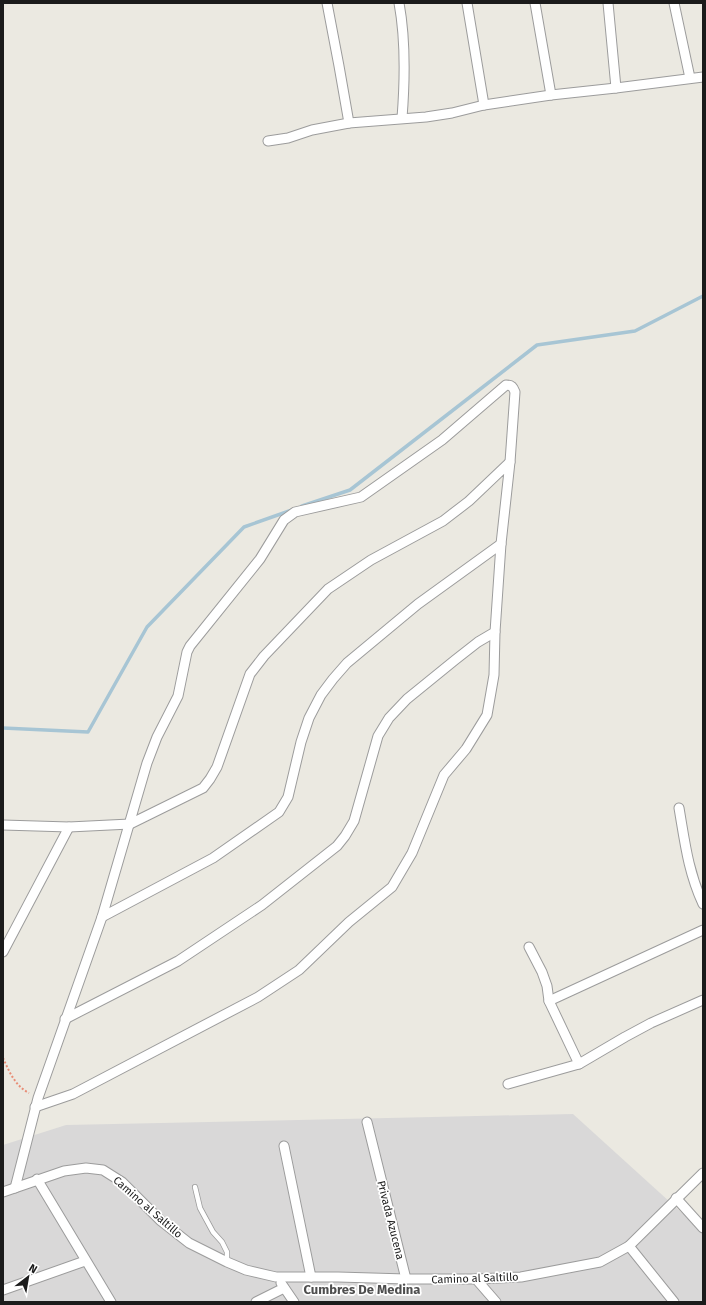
<svg xmlns="http://www.w3.org/2000/svg" width="706" height="1305" font-family="'Fira Sans',sans-serif">
	<rect width="100%" height="100%" fill="#ebe9e1"/>
	<!-- residential -->
	<polygon fill="#d9d8d8" points="573,1114 703,1232 703,1302 3,1302 3,1145 66,1125"/>
	<g fill="none" stroke-linecap="round" stroke-linejoin="round">
		<!-- stream -->
		<g stroke="#a7c5d4" stroke-width="3.5">
			<polyline points="302,506 350,490 537,345 635,331 703,296"/>
			<polyline points="3,728 88,732 147,627 244,527 292,510"/>
		</g>
		<!-- service casing -->
		<g stroke="#9c9c9c" stroke-width="6">
			<polyline id="service" points="195,1187 200,1208 213,1232 222,1242 227,1252 227,1262"/>
		</g>
		<!-- minor casing -->
		<g stroke="#9c9c9c" stroke-width="11">
			<g id="minor">
				<polyline points="327,3 339,66 349,123"/>
				<path d="M399 3C406 41 405 80 402 118"/>
				<polyline points="467,3 484,105"/>
				<polyline points="535,3 551,95"/>
				<polyline points="608,3 616,88"/>
				<polyline points="674,3 690,78"/>
				<polyline points="268,141 288,138 312,130 349,123 426,117 452,113 484,105 551,95 616,88 703,77"/>
				<path d="M679 808C685 843 688 871 703 904"/>
				<polyline points="3,825 69,827 130,824 203,788 210,779 217,767 250,674 264,656 328,589 371,560 443,521 469,501 510,462 501,544 495,632 478,642 455,660 407,699 389,718 378,736 354,821 345,836 337,846 262,905 178,961 65,1019"/>
				<polyline points="102,917 213,858 279,812 288,797 301,742 309,718 321,695 333,679 347,663 418,604 501,544"/>
				<polyline points="529,947 542,972 547,986 549,1001 579,1064"/>
				<polyline points="3,952 69,827"/>
				<polyline points="549,1001 703,930"/>
				<polyline points="508,1084 579,1064 625,1037 651,1023 703,1000"/>
				<polyline points="35,1107 73,1094 258,997 299,970 349,922 392,887 412,853 444,775 466,749 487,715 494,675 495,632"/>
				<polyline points="367,1122 406,1279"/>
				<polyline points="284,1146 311,1277"/>
				<polyline points="37,1179 111,1302"/>
				<path d="M15 1188 38 1098 102 917 147 763 157 737 178 696 187 652 190 646 260 559 284 520 295 512 361 497 442 440 506 385C512 385 513 387 515 392L510 462"/>
				<polyline points="3,1192 64,1171 86,1168 103,1170 122,1182 161,1221 189,1243 227,1262 246,1270 276,1277 338,1277 406,1279 476,1279 521,1277 600,1262 629,1246 703,1173"/>
				<polyline points="676,1198 703,1228"/>
				<polyline points="629,1246 674,1302"/>
				<polyline points="476,1279 496,1302"/>
				<polyline points="281,1283 294,1302"/>
				<polyline points="3,1290 85,1261"/>
				<polyline points="256,1302 284,1288"/>
			</g>
		</g>
		<!-- path -->
		<path stroke="#e88d76" stroke-width="2" stroke-dasharray="2 2" stroke-linecap="butt" d="M3 1058C9 1071 15 1086 29 1093"/>
		<!-- service -->
		<use href="#service" stroke="#fff" stroke-width="4.5"/>
		<!-- minor -->
		<use href="#minor" stroke="#fff" stroke-width="9"/>
	</g>
	<g text-anchor="middle" stroke-width="3.5" stroke-linejoin="round" paint-order="stroke">
		<!-- street labels -->
		<g font-size="11" fill="#1b1b1b" stroke="#fff">
			<text transform="translate(148 1207) rotate(41)" y="4">Camino al Saltillo</text>
			<text transform="translate(391 1220) rotate(76)" y="4">Privada Azucena</text>
			<text transform="translate(475 1278) rotate(-2)" y="4">Camino al Saltillo</text>
		</g>
		<!-- quarter labels -->
		<g font-size="13" font-weight="bold" fill="#4e4e4e" stroke="#fff">
			<text x="362" y="1294">Cumbres De Medina</text>
		</g>
	</g>
	<!-- border -->
	<rect width="706" height="1305" fill="none" stroke="#1b1b1b" stroke-width="8"/>
	<!-- north arrow -->
	<g transform="translate(28 1277) rotate(31)" stroke="#ffffff" stroke-width="3" paint-order="stroke">
	<path d="M0-3L7 15L0 10L-7 15Z" fill="#1b1b1b"/>
	<text y="-6" font-size="11" font-weight="bold" text-anchor="middle" fill="#1b1b1b">N</text>
	</g>
</svg>
